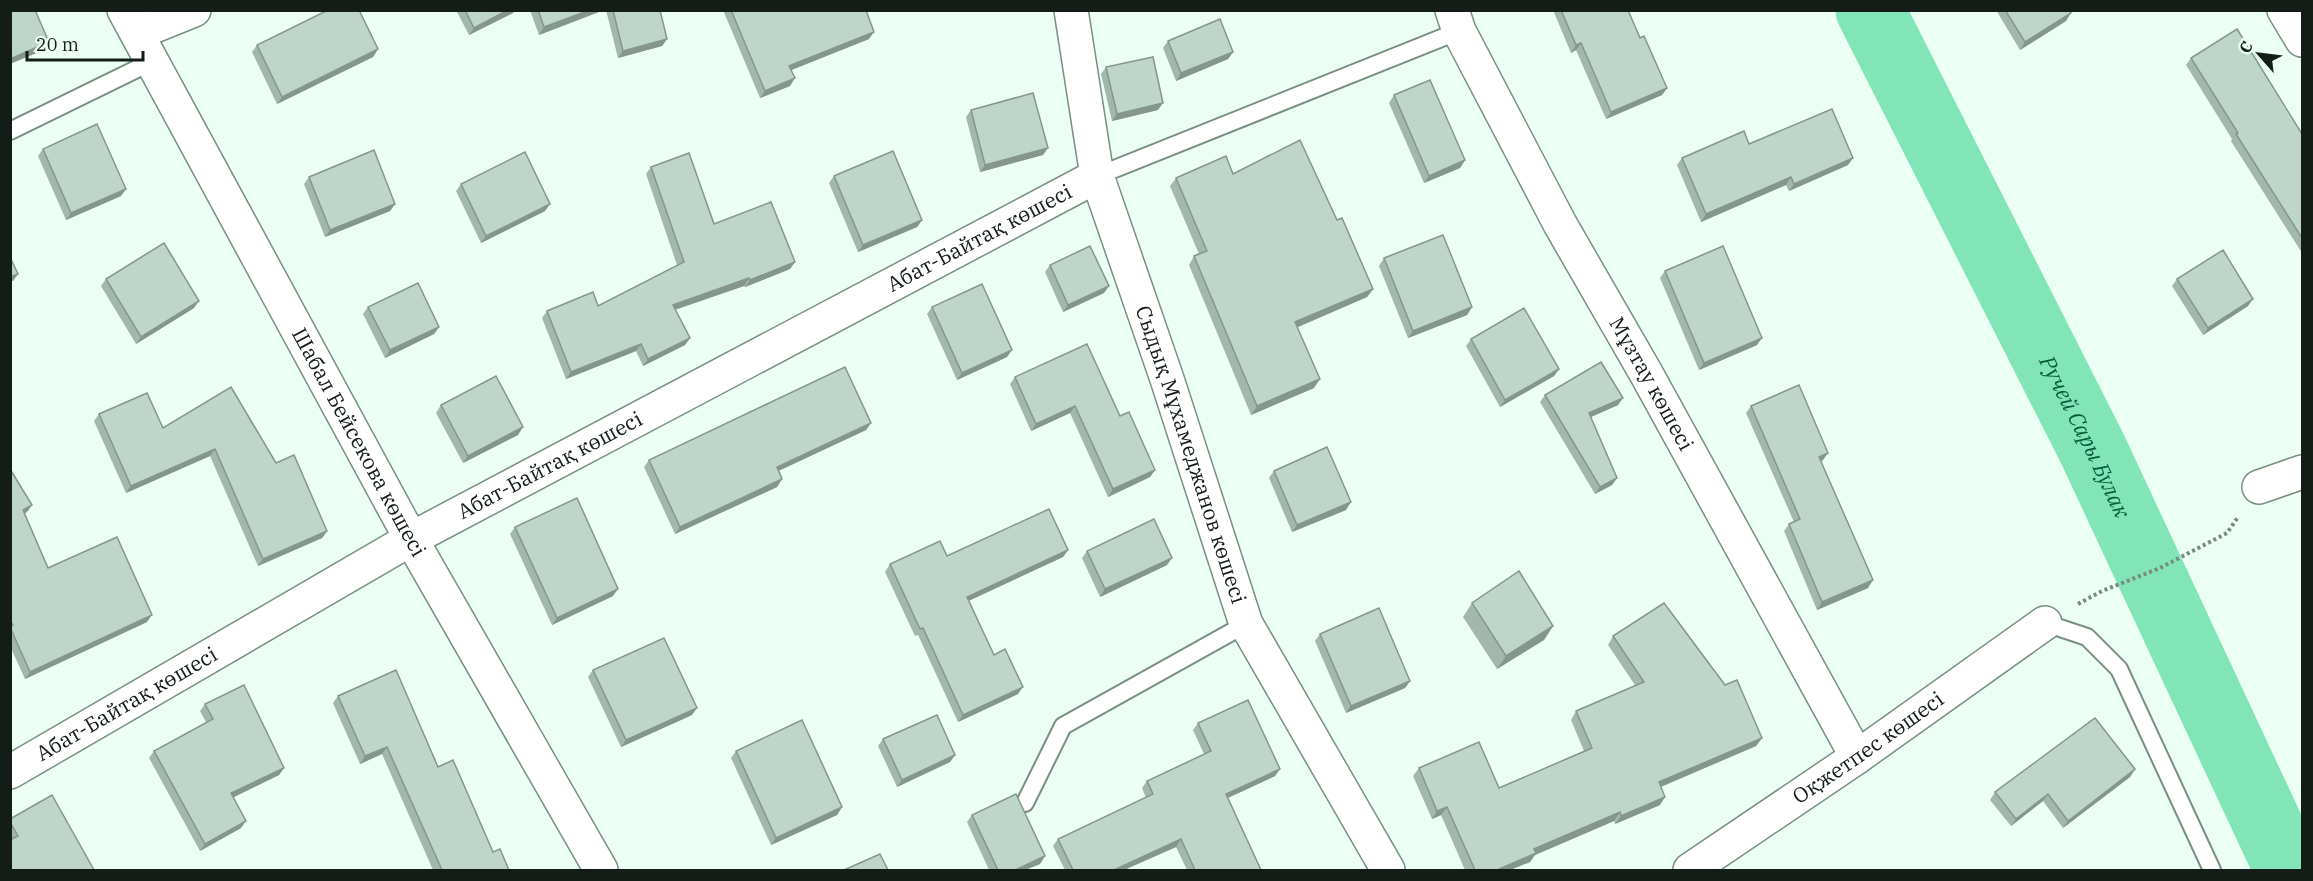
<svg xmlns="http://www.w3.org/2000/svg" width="2313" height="881" font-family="'IBM Plex Serif',serif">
	<rect width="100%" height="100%" fill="#ebfff4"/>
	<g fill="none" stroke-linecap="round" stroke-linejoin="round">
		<!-- river -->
		<path stroke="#81e5b7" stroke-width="69" id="s1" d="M1870 10 2092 448 2289 870"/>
		<!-- service casing -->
		<g stroke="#798f84" stroke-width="20">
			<g id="service">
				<polyline points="10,131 153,61"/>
				<polyline points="1097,176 1459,31"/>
				<polyline points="2045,623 2087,637 2119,669 2212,870"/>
				<polyline points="1025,803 1063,726 1246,624"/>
			</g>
		</g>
		<!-- minor casing -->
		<g stroke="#798f84" stroke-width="36">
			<g id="minor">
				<path id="s2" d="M1071 10 1097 176 1167 379 1246 624 1388 870"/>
				<path id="s3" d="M1452 10 1459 31 1560 224 1647 375 1857 757"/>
				<polyline points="2284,10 2302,40"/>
				<polyline points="137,33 194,10"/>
				<polyline points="2259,487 2302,472"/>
				<path id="s4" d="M10 772 411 539 1097 176"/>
				<path id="s5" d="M1690 870 1857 757 2045 623"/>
			</g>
		</g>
		<!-- secondary casing -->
		<g stroke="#798f84" stroke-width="36">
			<g id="secondary">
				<path id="s6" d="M124 10 411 539 601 870"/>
			</g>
		</g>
		<!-- path -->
		<polyline stroke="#7a8981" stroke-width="4" stroke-dasharray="3 3" stroke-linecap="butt" points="2078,604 2102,591 2160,568 2227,533 2238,517"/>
		<!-- service -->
		<use href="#service" stroke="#fff" stroke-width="16"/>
		<!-- minor -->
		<use href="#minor" stroke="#fff" stroke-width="33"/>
		<!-- secondary -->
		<use href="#secondary" stroke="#fff" stroke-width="33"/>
	</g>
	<!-- wall -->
	<g fill="#a3b8ad">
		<polygon points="456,10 515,10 513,13 469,35"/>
		<polygon points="530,10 604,10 539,35"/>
		<polygon points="606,10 660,10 667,39 662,46 618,58"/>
		<polygon points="723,10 866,10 869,39 791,70 790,86 760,98"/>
		<polygon points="1553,10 1628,10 1640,38 1667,88 1662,95 1606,119 1576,50 1571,53"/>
		<polygon points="1996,10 2070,10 2066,21 2020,50"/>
		<polygon points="1168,41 1233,52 1228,59 1176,81 1163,48"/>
		<polygon points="257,45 378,49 373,57 277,104 252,52"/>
		<polygon points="2191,58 2302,134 2302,253 2231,141 2232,139 2186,65"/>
		<polygon points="1106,67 1158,110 1112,121 1101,74"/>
		<polygon points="1394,95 1465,160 1460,168 1424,183 1389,103"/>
		<polygon points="971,110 1043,155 980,172 966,117"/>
		<polygon points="1749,144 1848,165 1789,191 1786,185 1701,222 1677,165 1682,158"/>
		<polygon points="43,149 121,196 66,220 38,156"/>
		<polygon points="651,167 714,224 790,269 745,287 744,286 675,310 690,338 685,345 643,366 636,351 566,379 542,318 547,311 598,306 677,265 646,174"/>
		<polygon points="1233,174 1337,220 1373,289 1367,297 1297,327 1314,388 1251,415 1189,265 1194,256 1199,254 1170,186 1176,178"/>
		<polygon points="834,176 922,220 917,227 858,252 829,183"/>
		<polygon points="309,177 395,204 390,211 325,237 304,184"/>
		<polygon points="461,184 545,211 481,243 456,191"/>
		<polygon points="1384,258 1472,307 1467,315 1408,338 1379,266"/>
		<polygon points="1050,265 1104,293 1063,312 1045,272"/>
		<polygon points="1665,271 1757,345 1699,370 1660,278"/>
		<polygon points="106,279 194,308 136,344 101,286"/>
		<polygon points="2177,279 2248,306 2203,335 2172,286"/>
		<polygon points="368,307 439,327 434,334 385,358 363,314"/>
		<polygon points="932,307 1007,357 957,380 927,314"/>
		<polygon points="1471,339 1559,369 1554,376 1500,407 1466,346"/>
		<polygon points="1015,377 1120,416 1155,470 1150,477 1108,497 1070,413 1031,431 1010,384"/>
		<polygon points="1545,395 1618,405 1591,417 1617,478 1612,485 1595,494 1540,402"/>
		<polygon points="441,405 518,435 463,463 436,413"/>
		<polygon points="1751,406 1823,460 1821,461 1868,588 1817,610 1784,531 1789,524 1794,522 1746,413"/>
		<polygon points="99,414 163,428 276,463 327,531 322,538 258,566 210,456 126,493 94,421"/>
		<polygon points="871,423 866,430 778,471 782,479 777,487 675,534 644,467 649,460"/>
		<polygon points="10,469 32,505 27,512 24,513 48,568 147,622 25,679 10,646"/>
		<polygon points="1274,471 1346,510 1292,532 1269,478"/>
		<polygon points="515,527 613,596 552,625 510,534"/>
		<polygon points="1068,550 1063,557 968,601 994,655 1018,694 958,722 918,635 915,636 885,572 890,564 947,556"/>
		<polygon points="1087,551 1167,565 1100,597 1082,558"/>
		<polygon points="1472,603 1553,626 1544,640 1497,669 1463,617"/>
		<polygon points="1320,634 1410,681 1405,688 1346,713 1315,641"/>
		<polygon points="1613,636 1762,738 1756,746 1661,787 1660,805 1615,824 1614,821 1535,855 1530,862 1510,870 1465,870 1441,815 1432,819 1413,776 1419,768 1499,788 1584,751 1571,720 1576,711 1635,685 1608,645"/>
		<polygon points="593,670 692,715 621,747 588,677"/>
		<polygon points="338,696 438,767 493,852 509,870 433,870 382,754 360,764 333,703"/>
		<polygon points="205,704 284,768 279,775 233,797 241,828 200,851 149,758 154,751 206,722 200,711"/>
		<polygon points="1198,723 1280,769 1275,776 1228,798 1261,870 1187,870 1176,847 1124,870 1065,870 1053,846 1058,839 1146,798 1142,788 1147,781 1204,754 1193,730"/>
		<polygon points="883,739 955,755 950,762 897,787 878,746"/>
		<polygon points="736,751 842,807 837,815 771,845 731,758"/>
		<polygon points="2135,769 2130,777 2063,828 2043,801 2011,826 1990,800 1995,792"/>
		<polygon points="972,815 1045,856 1040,864 1025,870 989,870 967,822"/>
		<polygon points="10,819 94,870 11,840 10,838"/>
	</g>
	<!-- shaded-wall -->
	<g fill="#85968d">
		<polygon points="508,10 515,10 513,13 469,35 474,28"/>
		<polygon points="590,10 604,10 539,35 544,27"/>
		<polygon points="2071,13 2066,21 2020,50 2025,42"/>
		<polygon points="874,32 869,39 784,73 789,66"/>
		<polygon points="667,39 662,46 618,58 623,51"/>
		<polygon points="49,42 44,50 10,64 10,59"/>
		<polygon points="1581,43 1576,50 1571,53 1576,45"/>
		<polygon points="378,49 373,57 277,104 282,97"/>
		<polygon points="1233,52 1228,59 1176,81 1181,73"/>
		<polygon points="795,78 790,86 760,98 765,91"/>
		<polygon points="1667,88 1662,95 1606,119 1611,112"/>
		<polygon points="1163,103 1158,110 1112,121 1117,114"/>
		<polygon points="1048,148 1043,155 980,172 985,165"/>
		<polygon points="1853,158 1848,165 1789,191 1794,184"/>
		<polygon points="1465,160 1460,168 1424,183 1429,176"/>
		<polygon points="1791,177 1786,185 1701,222 1706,214"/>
		<polygon points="126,189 121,196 66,220 71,213"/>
		<polygon points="395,204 390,211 325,237 330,230"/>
		<polygon points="550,204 545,211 481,243 486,236"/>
		<polygon points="922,220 917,227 858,252 863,245"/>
		<polygon points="795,262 790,269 745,287 750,280"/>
		<polygon points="18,274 13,281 10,282 10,277"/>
		<polygon points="749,278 744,286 668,312 673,305"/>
		<polygon points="1109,286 1104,293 1063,312 1068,305"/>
		<polygon points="1373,289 1367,297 1289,331 1295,322"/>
		<polygon points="2253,299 2248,306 2203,335 2208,328"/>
		<polygon points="199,301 194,308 136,344 141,337"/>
		<polygon points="1472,307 1467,315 1408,338 1413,331"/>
		<polygon points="439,327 434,334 385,358 390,350"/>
		<polygon points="690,338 685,345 643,366 648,359"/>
		<polygon points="1762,338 1757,345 1699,370 1704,363"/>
		<polygon points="641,344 636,351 566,379 571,372"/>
		<polygon points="1012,350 1007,357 957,380 962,373"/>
		<polygon points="1559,369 1554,376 1500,407 1505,400"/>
		<polygon points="1320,379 1314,388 1251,415 1257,406"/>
		<polygon points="1623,398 1618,405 1584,420 1589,413"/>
		<polygon points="1075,406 1070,413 1031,431 1036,424"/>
		<polygon points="871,423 866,430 772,474 777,467"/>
		<polygon points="523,427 518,435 463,463 468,456"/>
		<polygon points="215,449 210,456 126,493 131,486"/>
		<polygon points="1828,453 1823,460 1814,464 1819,457"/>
		<polygon points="1155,470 1150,477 1108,497 1113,489"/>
		<polygon points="1617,478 1612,485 1595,494 1600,487"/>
		<polygon points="782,479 777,487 675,534 680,527"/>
		<polygon points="1351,502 1346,510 1292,532 1297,525"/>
		<polygon points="32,505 27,512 18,517 23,510"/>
		<polygon points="327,531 322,538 258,566 263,559"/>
		<polygon points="1068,550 1063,557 962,604 967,597"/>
		<polygon points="1172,558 1167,565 1100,597 1105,589"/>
		<polygon points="1873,580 1868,588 1817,610 1822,602"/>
		<polygon points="618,589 613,596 552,625 557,618"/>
		<polygon points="152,615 147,622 25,679 30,672"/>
		<polygon points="1553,626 1544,640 1497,669 1506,656"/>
		<polygon points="1410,681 1405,688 1346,713 1351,706"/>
		<polygon points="1023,687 1018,694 958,722 963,715"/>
		<polygon points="697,708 692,715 621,747 626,740"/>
		<polygon points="1762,738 1756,746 1653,790 1659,782"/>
		<polygon points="387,747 382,754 360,764 365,756"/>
		<polygon points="955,755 950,762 897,787 902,780"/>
		<polygon points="284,768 279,775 226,801 231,793"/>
		<polygon points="1280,769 1275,776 1221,801 1226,794"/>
		<polygon points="2135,769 2130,777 2063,828 2068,821"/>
		<polygon points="2048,794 2043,801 2011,826 2016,819"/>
		<polygon points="1665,797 1660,805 1615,824 1621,816"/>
		<polygon points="842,807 837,815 771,845 776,838"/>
		<polygon points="1447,807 1441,815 1432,819 1437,811"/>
		<polygon points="1620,812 1614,821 1535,855 1530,862 1510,870 1497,870 1534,849"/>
		<polygon points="246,821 241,828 200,851 205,844"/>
		<polygon points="1181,839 1176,847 1124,870 1114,870"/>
		<polygon points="1045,856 1040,864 1025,870 1015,870"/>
	</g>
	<!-- building -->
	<g fill="#bed6c9" stroke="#85968d" stroke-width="1.5">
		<polygon points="10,10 35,10 49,42 10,59"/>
		<polygon points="328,10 359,10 378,49 282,97 257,45"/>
		<polygon points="465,10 508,10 474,28"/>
		<polygon points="538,10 590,10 544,27"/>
		<polygon points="613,10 660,10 667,39 623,51"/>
		<polygon points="731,10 866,10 874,32 789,66 795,78 765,91"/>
		<polygon points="1561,10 1628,10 1640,38 1644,36 1667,88 1611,112 1581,43 1576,45"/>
		<polygon points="2005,10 2070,10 2071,13 2025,42"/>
		<polygon points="1220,19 1233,52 1181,73 1168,41"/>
		<polygon points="2237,29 2302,134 2302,238 2236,134 2238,133 2191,58"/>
		<polygon points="1153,57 1163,103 1117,114 1106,67"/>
		<polygon points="1430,80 1465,160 1429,176 1394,95"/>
		<polygon points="1033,93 1048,148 985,165 971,110"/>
		<polygon points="1832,109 1853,158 1794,184 1791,177 1706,214 1682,158 1744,131 1749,144"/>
		<polygon points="97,124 126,189 71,213 43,149"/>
		<polygon points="1300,140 1337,220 1342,218 1373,289 1295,322 1320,379 1257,406 1194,256 1207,251 1176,178 1226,156 1233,174"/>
		<polygon points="374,150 395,204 330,230 309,177"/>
		<polygon points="893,151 922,220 863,245 834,176"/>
		<polygon points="525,152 550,204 486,236 461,184"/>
		<polygon points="689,153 714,224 771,202 795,262 750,280 749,278 673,305 690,338 648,359 641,344 571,372 547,311 593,292 598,306 684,262 651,167"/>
		<polygon points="1443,235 1472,307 1413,331 1384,258"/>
		<polygon points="164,243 199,301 141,337 106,279"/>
		<polygon points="1090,246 1109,286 1068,305 1050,265"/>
		<polygon points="1723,246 1762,338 1704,363 1665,271"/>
		<polygon points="2223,250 2253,299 2208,328 2177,279"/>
		<polygon points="10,257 18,274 10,277"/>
		<polygon points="418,283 439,327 390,350 368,307"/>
		<polygon points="982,284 1012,350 962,373 932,307"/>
		<polygon points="1524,308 1559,369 1505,400 1471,339"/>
		<polygon points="1087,344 1120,416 1129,412 1155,470 1113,489 1075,406 1036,424 1015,377"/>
		<polygon points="1601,362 1623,398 1589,413 1617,478 1600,487 1545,395"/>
		<polygon points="845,367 871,423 777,467 782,479 680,527 649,460"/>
		<polygon points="496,376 523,427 468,456 441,405"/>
		<polygon points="1799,385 1828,453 1819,457 1873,580 1822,602 1789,524 1800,519 1751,406"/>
		<polygon points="231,387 276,463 294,455 327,531 263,559 215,449 131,486 99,414 147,393 163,428"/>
		<polygon points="1327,447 1351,502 1297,525 1274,471"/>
		<polygon points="10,469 32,505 23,510 48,568 117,537 152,615 30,672 10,627 13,625 10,620"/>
		<polygon points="577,498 618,589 557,618 515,527"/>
		<polygon points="1049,509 1068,550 967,597 994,655 1005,649 1023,687 963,715 923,628 920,629 890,564 940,541 947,556"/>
		<polygon points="1154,519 1172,558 1105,589 1087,551"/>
		<polygon points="1519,571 1553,626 1506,656 1472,603"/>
		<polygon points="1664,603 1725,685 1737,680 1762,738 1659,782 1665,797 1621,816 1620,812 1534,849 1536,853 1497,870 1475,870 1447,807 1437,811 1419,768 1479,742 1499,788 1592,748 1576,711 1644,682 1613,636"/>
		<polygon points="1379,608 1410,681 1351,706 1320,634"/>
		<polygon points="664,638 697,708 626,740 593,670"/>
		<polygon points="396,670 438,767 453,760 493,852 500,849 509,870 442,870 387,747 365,756 338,696"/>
		<polygon points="244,685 284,768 231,793 246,821 205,844 154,751 213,719 205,704"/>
		<polygon points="1248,700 1280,769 1226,794 1261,870 1195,870 1181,839 1114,870 1073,870 1058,839 1153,794 1147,781 1211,751 1198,723"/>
		<polygon points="937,715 955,755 902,780 883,739"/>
		<polygon points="2095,718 2135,769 2068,821 2048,794 2016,819 1995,792"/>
		<polygon points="802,720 842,807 776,838 736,751"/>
		<polygon points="1016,794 1045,856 1015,870 998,870 972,815"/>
		<polygon points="52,795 94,870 10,870 10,840 18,836 10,822 10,819"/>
		<polygon points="880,854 888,870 844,870"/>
	</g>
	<g text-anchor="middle" stroke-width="4.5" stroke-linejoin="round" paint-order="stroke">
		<!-- street labels -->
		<g font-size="21" fill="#131c17" stroke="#ebfff4">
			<text dy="7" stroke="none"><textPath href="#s4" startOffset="1107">Абат-Байтақ көшесі</textPath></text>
			<text dy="7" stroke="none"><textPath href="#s3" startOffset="424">Мұзтау көшесі</textPath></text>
			<text dy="7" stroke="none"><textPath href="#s6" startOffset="492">Шабал Бейсекова көшесі</textPath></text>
			<text dy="7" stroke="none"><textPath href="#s2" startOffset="462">Сыдық Мұхамеджанов көшесі</textPath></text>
			<text dy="7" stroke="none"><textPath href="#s4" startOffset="621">Абат-Байтақ көшесі</textPath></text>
			<text dy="7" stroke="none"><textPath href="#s4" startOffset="135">Абат-Байтақ көшесі</textPath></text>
			<text dy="7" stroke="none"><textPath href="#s5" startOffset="216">Оқжетпес көшесі</textPath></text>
		</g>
		<!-- water labels -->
		<g font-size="22" font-style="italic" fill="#095b3e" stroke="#ebfff4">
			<text dy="8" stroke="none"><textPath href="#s1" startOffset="478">Ручей Сары Булак</textPath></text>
		</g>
	</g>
	<!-- border -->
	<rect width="2313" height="881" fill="none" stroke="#131c17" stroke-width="24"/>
	<!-- north arrow -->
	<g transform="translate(2259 54) rotate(298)" stroke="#ebfff4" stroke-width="4.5" paint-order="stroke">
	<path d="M0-4.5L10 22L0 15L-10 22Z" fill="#131c17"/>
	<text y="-9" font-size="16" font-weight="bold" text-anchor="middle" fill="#131c17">С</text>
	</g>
	<!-- scale -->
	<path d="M27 51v9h116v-9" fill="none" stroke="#131c17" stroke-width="3"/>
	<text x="36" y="51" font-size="18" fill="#131c17" stroke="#ebfff4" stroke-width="4.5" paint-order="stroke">20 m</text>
</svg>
